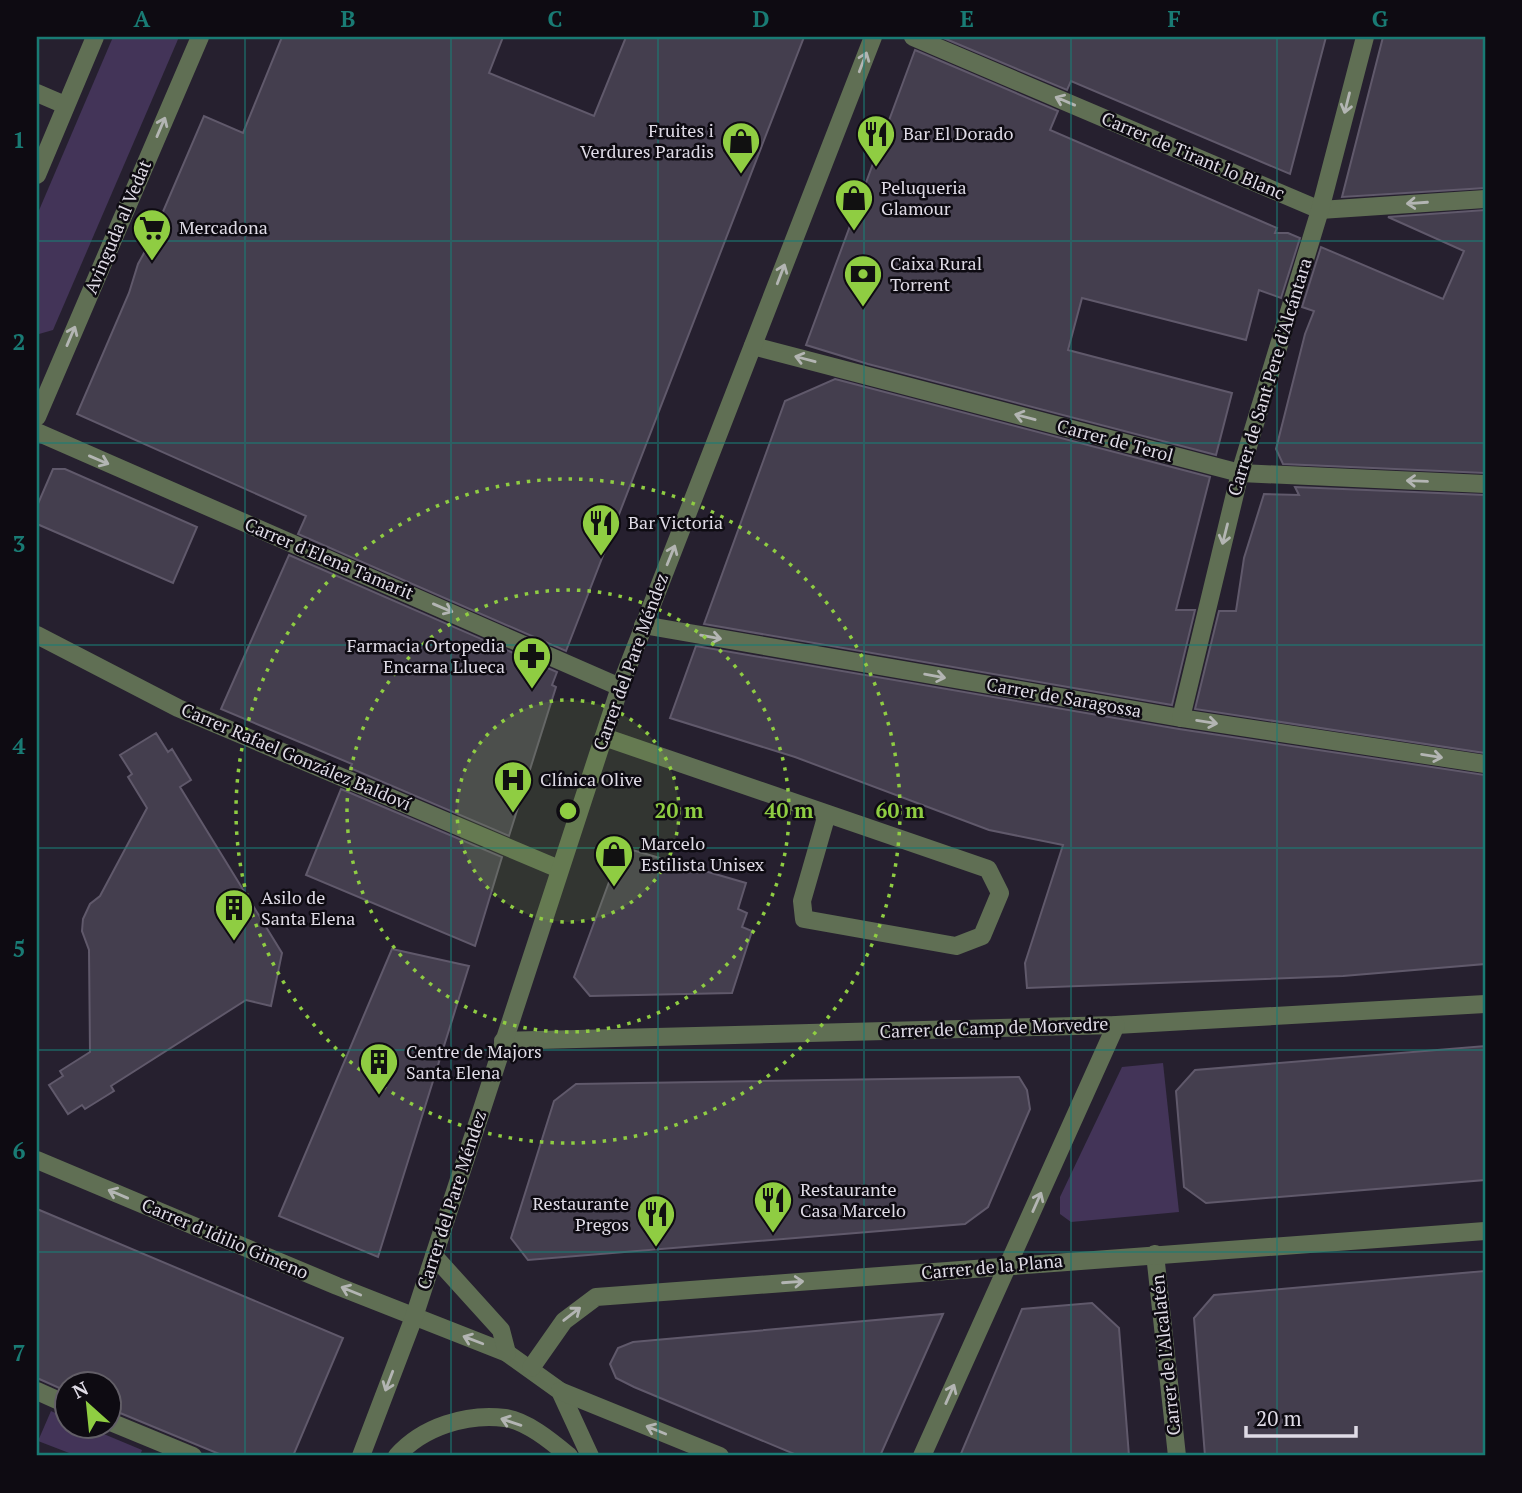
<svg xmlns="http://www.w3.org/2000/svg" width="1522" height="1493" font-family="'PT Serif',serif">
	<rect width="100%" height="100%" fill="#26202f"/>
	<!-- green -->
	<g fill="#433458">
		<polygon points="113,37 179,37 53,330 39,334 37,215"/>
		<polygon points="1163,1063 1179,1212 1071,1222 1060,1214 1060,1197 1122,1067"/>
		<polygon points="51,1411 66,1418 66,1426 87,1427 142,1450 140,1456 77,1456 38,1441"/>
	</g>
	<!-- building -->
	<g fill="#443e4e" stroke="#60596b" stroke-width="2">
		<polygon points="282,37 503,37 489,73 594,116 626,37 804,37 566,651 298,534 306,516 77,414 129,293 138,264 150,242 204,116 243,133"/>
		<polygon points="941,37 1326,37 1290,174 1071,81 1067,90"/>
		<polygon points="1383,37 1485,37 1485,188 1342,197"/>
		<polygon points="915,50 1058,111 1050,130 1277,228 1275,233 1288,233 1300,238 1281,298 1259,290 1246,340 1082,298 1068,350 1232,393 1216,455 868,364 806,345"/>
		<polygon points="1485,210 1485,473 1283,464 1276,449 1305,334 1314,311 1302,307 1321,247 1443,299 1464,251 1388,217"/>
		<polygon points="835,379 1210,477 1176,610 1195,610 1172,705 704,624 785,401"/>
		<polygon points="53,469 65,469 197,527 173,583 37,524 37,506"/>
		<polygon points="1295,487 1485,495 1485,753 1195,709 1219,611 1236,611 1244,558 1264,494 1299,495"/>
		<polygon points="289,555 557,672 552,685 556,687 509,836 350,768 352,764 221,709"/>
		<polygon points="696,646 1179,729 1485,775 1485,964 1343,976 1027,988 1025,963 1063,845 989,830 795,757 670,718"/>
		<polygon points="156,733 168,752 172,749 191,780 180,787 282,953 271,1006 246,1000 111,1086 114,1091 85,1109 82,1105 68,1114 49,1085 63,1076 60,1071 90,1052 89,950 82,931 83,919 90,904 100,896 147,808 128,777 132,774 120,755"/>
		<polygon points="341,789 502,857 475,946 306,875"/>
		<polygon points="622,847 746,883 738,909 747,913 742,927 752,931 732,993 590,996 574,977"/>
		<polygon points="392,949 469,966 378,1257 279,1216"/>
		<polygon points="1485,1046 1485,1180 1206,1203 1184,1187 1176,1091 1195,1070"/>
		<polygon points="1019,1077 1027,1090 1030,1109 988,1207 965,1224 528,1260 511,1238 554,1101 576,1084"/>
		<polygon points="37,1209 343,1338 293,1456 224,1456 108,1408 108,1384 66,1384 66,1391 37,1378"/>
		<polygon points="1485,1271 1485,1456 1205,1456 1194,1318 1214,1295"/>
		<polygon points="1092,1303 1119,1328 1129,1456 960,1456 1022,1309"/>
		<polygon points="943,1314 880,1456 799,1456 634,1387 616,1378 610,1364 618,1348 633,1342"/>
	</g>
	<g fill="none" stroke-linecap="round" stroke-linejoin="round">
		<!-- minor -->
		<g stroke="#606f54" stroke-width="18">
			<polyline points="913,37 1320,210 1485,199"/>
			<polyline points="37,93 65,105"/>
			<polyline points="37,175 95,37"/>
			<polyline points="753,346 1240,473 1485,484"/>
			<polyline points="37,417 200,37"/>
			<polyline points="37,432 620,687"/>
			<polyline points="643,625 1181,718 1485,764"/>
			<polyline points="37,635 178,708 559,869"/>
			<polyline points="1181,718 1240,473 1320,210 1365,37"/>
			<polyline points="604,737 988,869 1000,893 982,936 956,946 804,919 802,901 827,814"/>
			<polyline points="503,1041 1116,1025 1485,1004"/>
			<polyline points="37,1160 337,1286 507,1353 560,1391 590,1456"/>
			<polyline points="1155,1254 1177,1456"/>
			<polyline points="434,1256 501,1330 507,1353"/>
			<polyline points="531,1368 564,1321 596,1297 1485,1231"/>
			<polyline points="37,1391 66,1404"/>
			<polyline points="560,1391 720,1456"/>
			<polyline points="108,1421 193,1456"/>
			<polyline points="361,1456 414,1317 620,687 873,37"/>
			<path d="M397 1456C422 1427 467 1413 505 1418 527 1421 552 1442 569 1456"/>
			<polyline points="922,1456 1116,1025"/>
		</g>
	</g>
	<!-- one-way arrows -->
	<defs><path id="oneway-shaft" d="M-6 0H5M1.5-3L5.5 0L1.5 3" fill="none" stroke-width="1.6" stroke-linecap="round" stroke-linejoin="round" transform="scale(1.75)"/></defs>
	<g stroke="#b3b5b3">
		<use href="#oneway-shaft" transform="translate(863 62) rotate(-69)"/>
		<use href="#oneway-shaft" transform="translate(1065 101) rotate(-157)"/>
		<use href="#oneway-shaft" transform="translate(1347 103) rotate(104)"/>
		<use href="#oneway-shaft" transform="translate(161 127) rotate(-67)"/>
		<use href="#oneway-shaft" transform="translate(1417 203) rotate(176)"/>
		<use href="#oneway-shaft" transform="translate(781 274) rotate(-69)"/>
		<use href="#oneway-shaft" transform="translate(71 336) rotate(-67)"/>
		<use href="#oneway-shaft" transform="translate(805 359) rotate(-165)"/>
		<use href="#oneway-shaft" transform="translate(1025 417) rotate(-165)"/>
		<use href="#oneway-shaft" transform="translate(99 460) rotate(23)"/>
		<use href="#oneway-shaft" transform="translate(1417 481) rotate(-178)"/>
		<use href="#oneway-shaft" transform="translate(1225 534) rotate(104)"/>
		<use href="#oneway-shaft" transform="translate(671 555) rotate(-68)"/>
		<use href="#oneway-shaft" transform="translate(443 608) rotate(23)"/>
		<use href="#oneway-shaft" transform="translate(711 637) rotate(10)"/>
		<use href="#oneway-shaft" transform="translate(935 676) rotate(10)"/>
		<use href="#oneway-shaft" transform="translate(1207 722) rotate(9)"/>
		<use href="#oneway-shaft" transform="translate(1432 756) rotate(9)"/>
		<use href="#oneway-shaft" transform="translate(118 1194) rotate(-157)"/>
		<use href="#oneway-shaft" transform="translate(1037 1202) rotate(-66)"/>
		<use href="#oneway-shaft" transform="translate(793 1282) rotate(-4)"/>
		<use href="#oneway-shaft" transform="translate(351 1291) rotate(-158)"/>
		<use href="#oneway-shaft" transform="translate(572 1314) rotate(-38)"/>
		<use href="#oneway-shaft" transform="translate(473 1340) rotate(-159)"/>
		<use href="#oneway-shaft" transform="translate(389 1381) rotate(111)"/>
		<use href="#oneway-shaft" transform="translate(950 1394) rotate(-66)"/>
		<use href="#oneway-shaft" transform="translate(511 1422) rotate(-161)"/>
		<use href="#oneway-shaft" transform="translate(656 1430) rotate(-158)"/>
	</g>
	<!-- grid -->
	<path fill="none" stroke="#197b74" stroke-width="2" stroke-opacity="0.55" d="M245 37V1456M451 37V1456M658 37V1456M864 37V1456M1071 37V1456M1277 37V1456M37 241H1485M37 443H1485M37 645H1485M37 848H1485M37 1050H1485M37 1252H1485"/>
	<!-- distance rings -->
	<circle cx="568" cy="811" r="111" fill="#8fcd42" fill-opacity=".12"/>
	<g fill="none" stroke="#8fcd42" stroke-width="3.5" stroke-dasharray="3.5 7">
		<circle cx="568" cy="811" r="111"/>
		<circle cx="568" cy="811" r="221"/>
		<circle cx="568" cy="811" r="332"/>
	</g>
	<!-- icons -->
	<defs>
		<g id="restaurant-pin" transform="scale(2.0125)"><path d="M0 17L-7.5 6A9.5 9.5 0 1 1 7.5 6Z" fill="#8fcd42" stroke="#0e0b12"/><path d="M-5-6h1v4h1v-4h1v4h1v-4h1v5L-1.5 .5V6h-2V.5L-5-1ZM5-6V6H3V1.5H1.5Q1.5-4 5-6Z" fill="#111"/></g>
		<g id="shop-pin" transform="scale(2.0125)"><path d="M0 17L-7.5 6A9.5 9.5 0 1 1 7.5 6Z" fill="#8fcd42" stroke="#0e0b12"/><path d="M-5-2.5h2.3a2.7 3.5 0 0 1 5.4 0H5L5.5 6h-11ZM-1.5-2.5h3a1.5 2.3 0 0 0-3 0Z" fill="#111"/></g>
		<g id="supermarket-pin" transform="scale(2.0125)"><path d="M0 17L-7.5 6A9.5 9.5 0 1 1 7.5 6Z" fill="#8fcd42" stroke="#0e0b12"/><path d="M-6-5.5h2.5l.6 2H6L4.5 2H-2.5L-4.4-4H-6ZM-1.5 3.2a1.3 1.3 0 1 0 .1 0ZM3 3.2a1.3 1.3 0 1 0 .1 0Z" fill="#111"/></g>
		<g id="bank-pin" transform="scale(2.0125)"><path d="M0 17L-7.5 6A9.5 9.5 0 1 1 7.5 6Z" fill="#8fcd42" stroke="#0e0b12"/><path d="M-6-4H6V4H-6ZM0-2.3a2.3 2.3 0 1 0 0 4.6a2.3 2.3 0 1 0 0-4.6Z" fill="#111"/></g>
		<g id="pharmacy-pin" transform="scale(2.0125)"><path d="M0 17L-7.5 6A9.5 9.5 0 1 1 7.5 6Z" fill="#8fcd42" stroke="#0e0b12"/><path d="M-2-6h4v4h4v4h-4v4h-4v-4h-4v-4h4Z" fill="#111"/></g>
		<g id="hospital-pin" transform="scale(2.0125)"><path d="M0 17L-7.5 6A9.5 9.5 0 1 1 7.5 6Z" fill="#8fcd42" stroke="#0e0b12"/><path d="M-5-5h3v3.5h4V-5h3V5h-3V1.5h-4V5h-3Z" fill="#111"/></g>
		<g id="building-pin" transform="scale(2.0125)"><path d="M0 17L-7.5 6A9.5 9.5 0 1 1 7.5 6Z" fill="#8fcd42" stroke="#0e0b12"/><path d="M-4-6H4V6H1V3H-1V6H-4ZM-2.5-4.3h1.7v1.8h-1.7ZM.8-4.3h1.7v1.8H.8ZM-2.5-1h1.7V.8h-1.7ZM.8-1h1.7V.8H.8Z" fill="#111"/></g>
	</defs>
	<g fill-rule="evenodd">
		<use href="#restaurant-pin" x="876" y="134"/>
		<use href="#shop-pin" x="741" y="141"/>
		<use href="#shop-pin" x="854" y="198"/>
		<use href="#supermarket-pin" x="152" y="228"/>
		<use href="#bank-pin" x="863" y="274"/>
		<use href="#restaurant-pin" x="601" y="523"/>
		<use href="#pharmacy-pin" x="532" y="656"/>
		<use href="#hospital-pin" x="513" y="780"/>
		<use href="#shop-pin" x="614" y="854"/>
		<use href="#building-pin" x="234" y="908"/>
		<use href="#building-pin" x="379" y="1062"/>
		<use href="#restaurant-pin" x="773" y="1200"/>
		<use href="#restaurant-pin" x="656" y="1214"/>
	</g>
	<g text-anchor="middle" stroke-width="5" stroke-linejoin="round" paint-order="stroke">
		<!-- poi labels -->
		<g font-size="18" fill="#dfdbe6" stroke="#0e0b12" text-anchor="start">
			<text x="714" y="137" text-anchor="end">Fruites i<tspan x="714" dy="21">Verdures Paradis</tspan></text>
			<text x="903" y="140">Bar El Dorado</text>
			<text x="881" y="194">Peluqueria<tspan x="881" dy="21">Glamour</tspan></text>
			<text x="179" y="234">Mercadona</text>
			<text x="890" y="270">Caixa Rural<tspan x="890" dy="21">Torrent</tspan></text>
			<text x="628" y="529">Bar Victoria</text>
			<text x="505" y="652" text-anchor="end">Farmacia Ortopedia<tspan x="505" dy="21">Encarna Llueca</tspan></text>
			<text x="540" y="786">Clínica Olive</text>
			<text x="641" y="850">Marcelo<tspan x="641" dy="21">Estilista Unisex</tspan></text>
			<text x="261" y="904">Asilo de<tspan x="261" dy="21">Santa Elena</tspan></text>
			<text x="406" y="1058">Centre de Majors<tspan x="406" dy="21">Santa Elena</tspan></text>
			<text x="800" y="1196">Restaurante<tspan x="800" dy="21">Casa Marcelo</tspan></text>
			<text x="629" y="1210" text-anchor="end">Restaurante<tspan x="629" dy="21">Pregos</tspan></text>
		</g>
		<!-- street labels -->
		<g font-size="18" fill="#dfdbe6" stroke="#0e0b12">
			<text transform="translate(1193 156) rotate(23)" y="6">Carrer de Tirant lo Blanc</text>
			<text transform="translate(118 227) rotate(-67)" y="6">Avinguda al Vedat</text>
			<text transform="translate(1270 377) rotate(-73)" y="6">Carrer de Sant Pere d'Alcántara</text>
			<text transform="translate(1115 441) rotate(15)" y="6">Carrer de Terol</text>
			<text transform="translate(329 559) rotate(23)" y="6">Carrer d'Elena Tamarit</text>
			<text transform="translate(631 662) rotate(-70)" y="6">Carrer del Pare Méndez</text>
			<text transform="translate(1064 698) rotate(10)" y="6">Carrer de Saragossa</text>
			<text transform="translate(296 757) rotate(23)" y="6">Carrer Rafael González Baldoví</text>
			<text transform="translate(994 1028) rotate(-2)" y="6">Carrer de Camp de Morvedre</text>
			<text transform="translate(452 1200) rotate(-72)" y="6">Carrer del Pare Méndez</text>
			<text transform="translate(225 1239) rotate(23)" y="6">Carrer d'Idilio Gimeno</text>
			<text transform="translate(992 1267) rotate(-5)" y="6">Carrer de la Plana</text>
			<text transform="translate(1166 1355) rotate(-96)" y="6">Carrer de l'Alcalatén</text>
		</g>
	</g>
	<circle cx="568" cy="811" r="10" fill="#8fcd42" stroke="#0e0b12" stroke-width="3.5"/>
	<g font-size="21" text-anchor="middle" font-weight="bold" fill="#8fcd42" stroke="#0e0b12" stroke-width="5" stroke-linejoin="round" paint-order="stroke">
		<text x="679" y="818">20 m</text>
		<text x="789" y="818">40 m</text>
		<text x="900" y="818">60 m</text>
	</g>
	<!-- border -->
	<rect width="1522" height="1493" fill="none" stroke="#0e0b12" stroke-width="77"/>
	<!-- north arrow -->
	<g transform="translate(88 1405) rotate(333)"><circle r="33" fill="#0e0b12" stroke="#625e67" stroke-width="2"/>
	<path d="M0-5L12 26L0 18L-12 26Z" fill="#8fcd42"/>
	<text y="-10" font-size="19" font-weight="bold" text-anchor="middle" fill="#dfdbe6">N</text>
	</g>
	<!-- scale -->
	<path d="M1246 1426v10h110v-10" fill="none" stroke="#dfdbe6" stroke-width="3.5"/>
	<text x="1256" y="1426" font-size="21" fill="#dfdbe6" stroke="#0e0b12" stroke-width="5" paint-order="stroke">20 m</text>
	<rect x="38" y="38" width="1446" height="1416" fill="none" stroke="#197b74" stroke-width="2.5"/>
	<g font-size="23" text-anchor="middle" font-weight="bold" fill="#197b74">
		<text x="142" y="27">A</text>
		<text x="348" y="27">B</text>
		<text x="555" y="27">C</text>
		<text x="761" y="27">D</text>
		<text x="967" y="27">E</text>
		<text x="1174" y="27">F</text>
		<text x="1380" y="27">G</text>
		<text x="19" y="148">1</text>
		<text x="19" y="350">2</text>
		<text x="19" y="552">3</text>
		<text x="19" y="754">4</text>
		<text x="19" y="957">5</text>
		<text x="19" y="1159">6</text>
		<text x="19" y="1361">7</text>
	</g>
</svg>
